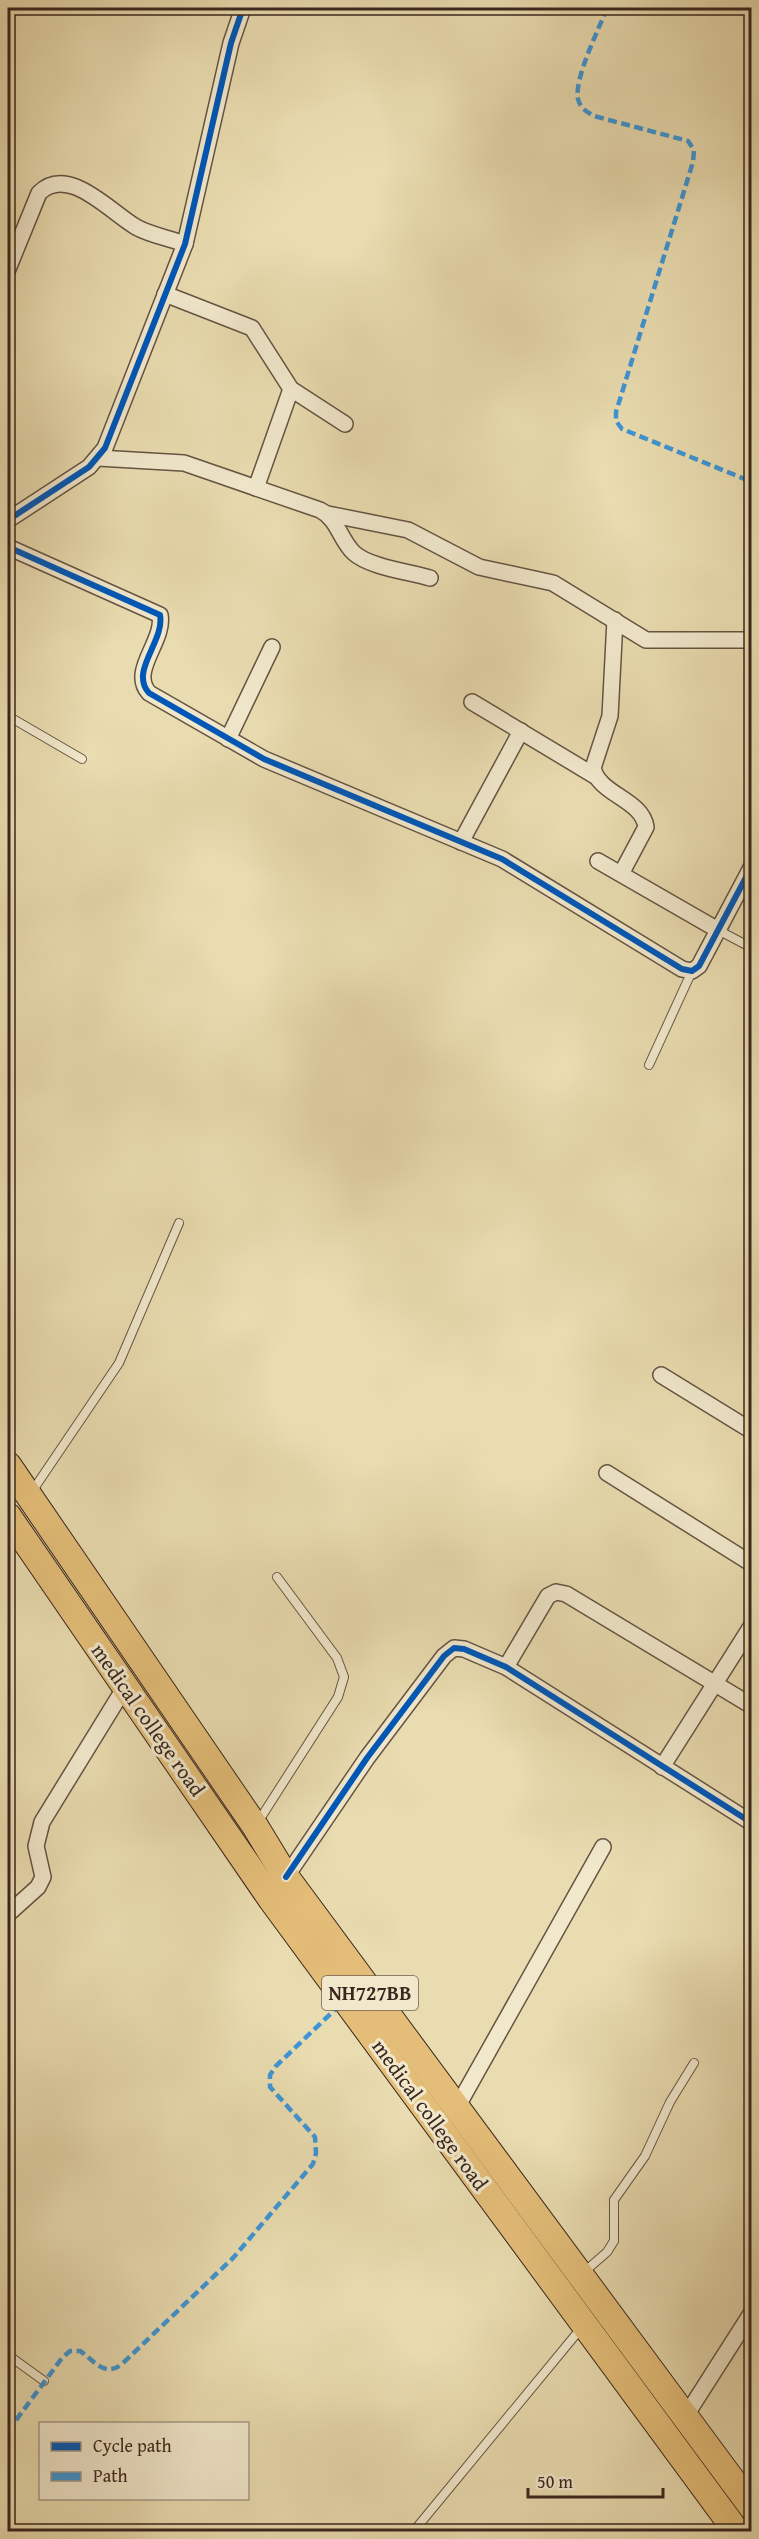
<svg xmlns="http://www.w3.org/2000/svg" width="759" height="2539" font-family="'Gentium Book Plus',serif">
	<rect width="100%" height="100%" fill="#e9dcb0"/>
	<filter id="stains"><feTurbulence type="fractalNoise" baseFrequency=".00333" numOctaves="4"/><feColorMatrix values="0 0 0 0 .2 0 0 0 0 .09 0 0 0 0 .02 0 0 0 .5 -.17"/></filter>
	<radialGradient id="worn" r=".72"><stop offset=".6" stop-color="#630" stop-opacity="0"/><stop offset="1" stop-color="#630" stop-opacity=".3"/></radialGradient>
	<g fill="none" stroke-linecap="round" stroke-linejoin="round">
		<!-- service casing -->
		<g stroke="#655442" stroke-width="10">
			<g id="service">
				<polyline points="8,716 82,759"/>
				<polyline points="718,930 752,948"/>
				<polyline points="649,1065 692,971"/>
				<polyline points="31,1493 119,1363 179,1223"/>
				<polyline points="258,1822 338,1697 344,1677 337,1658 277,1577"/>
				<polyline points="583,2273 607,2252 614,2241 614,2200 645,2156 670,2102 694,2063"/>
				<polyline points="8,2355 44,2381"/>
				<polyline points="413,2532 582,2327"/>
			</g>
		</g>
		<!-- minor casing -->
		<g stroke="#655442" stroke-width="18">
			<g id="minor">
				<path d="M8 269 39 193C68 164 109 211 136 227 150 235 169 238 185 244"/>
				<polyline points="165,294 252,328 291,389 345,424"/>
				<path d="M98 458 184 463 320 510C338 519 340 540 354 553 369 567 410 572 430 578"/>
				<polyline points="256,488 291,389"/>
				<polyline points="328,514 408,530 479,567 553,583 646,640 752,640"/>
				<polyline points="8,520 89,467 105,448 185,244 231,43 243,8"/>
				<path d="M8 547 160 615C165 641 129 671 149 693L264 759 502 859 682 969 692 971 699 966 752 866"/>
				<path d="M615 620 610 716 593 768C599 795 642 799 646 827L621 874"/>
				<polyline points="472,702 595,776"/>
				<polyline points="228,739 272,647"/>
				<polyline points="461,842 521,731"/>
				<polyline points="598,861 718,930"/>
				<polyline points="661,1375 752,1431"/>
				<polyline points="607,1473 752,1564"/>
				<polyline points="506,1667 548,1596 556,1592 566,1594 752,1706"/>
				<polyline points="662,1767 752,1625"/>
				<polyline points="286,1877 367,1758 444,1656 454,1648 464,1649 506,1667 752,1823"/>
				<polyline points="8,1914 38,1887 43,1877 36,1846 42,1822 125,1687"/>
				<polyline points="456,2109 603,1847"/>
				<polyline points="685,2417 752,2312"/>
			</g>
		</g>
		<!-- trunk casing -->
		<g stroke="#39261e" stroke-width="28">
			<g id="trunk">
				<polyline points="8,1465 255,1826 286,1877 752,2507"/>
				<polyline points="8,1516 271,1899 737,2532"/>
			</g>
		</g>
		<!-- service -->
		<use href="#service" stroke="#f1e8cc" stroke-width="8"/>
		<!-- minor -->
		<use href="#minor" stroke="#f1e8cc" stroke-width="15"/>
		<!-- trunk -->
		<use href="#trunk" stroke="#e4be78" stroke-width="26"/>
		<!-- quiet -->
		<g stroke="#3e95d5" stroke-width="4.5" stroke-dasharray="9 4.5" stroke-linecap="butt">
			<path d="M607 8C599 29 574 78 578 99 580 108 587 112 594 116L688 141 694 150 693 162 616 412V421L622 429 632 433 752 482"/>
			<path d="M8 2431 62 2358 70 2351H80C94 2360 104 2378 122 2364L233 2258 313 2164 316 2153 315 2137 270 2087V2075L276 2066 345 2000"/>
		</g>
		<!-- cycleway casing -->
		<g stroke="#f1e8cc" stroke-width="10">
			<g id="cycleway">
				<polyline points="8,520 89,467 105,448 185,244 231,43 243,8"/>
				<path d="M8 547 160 615C165 641 129 671 149 693L264 759 502 859 682 969 692 971 699 966 752 866"/>
				<polyline points="286,1877 367,1758 444,1656 454,1648 464,1649 506,1667 752,1823"/>
			</g>
		</g>
		<!-- cycleway -->
		<use href="#cycleway" stroke="#0057b8" stroke-width="6"/>
	</g>
	<g text-anchor="middle" stroke-width="6" stroke-linejoin="round" paint-order="stroke">
		<!-- shield labels -->
		<rect fill="#f1e8cc" stroke="#706052" stroke-width="1.5" x="322" y="1976" width="96" height="34" rx="4.5"/>
		<g font-size="20" font-weight="bold" fill="#39261e">
			<text x="370" y="2000">NH727BB</text>
		</g>
		<!-- street labels -->
		<g font-size="21" fill="#39261e" stroke="#f1e8cc">
			<text transform="translate(148 1720) rotate(55)" y="7">medical college road</text>
			<text transform="translate(430 2115) rotate(54)" y="7">medical college road</text>
		</g>
	</g>
	<!-- margin -->
	<rect width="759" height="2539" fill="none" stroke="#e9dcb0" stroke-width="30"/>
	<rect x="9" y="9" width="741" height="2521" fill="none" stroke="#39261e" stroke-width="3"/>
	<rect x="15" y="15" width="729" height="2509" fill="none" stroke="#39261e" stroke-width="1.5"/>
	<!-- legend -->
	<rect x="39" y="2422" width="210" height="78" fill="#f1e8cc" stroke="#a79a86" stroke-width="1.5"/>
	<rect x="51" y="2442" width="30" height="9" fill="#0057b8" stroke="#a79a86" stroke-width="1.5"/>
	<text x="93" y="2452" font-size="18" fill="#39261e">Cycle path</text>
	<rect x="51" y="2472" width="30" height="9" fill="#3e95d5" stroke="#a79a86" stroke-width="1.5"/>
	<text x="93" y="2482" font-size="18" fill="#39261e">Path</text>
	<!-- scale -->
	<path d="M528 2488v9h135v-9" fill="none" stroke="#39261e" stroke-width="3"/>
	<text x="537" y="2488" font-size="18" fill="#39261e" stroke="#f1e8cc" stroke-width="4.5" paint-order="stroke">50 m</text>
	<rect width="100%" height="100%" filter="url(#stains)"/>
	<rect width="100%" height="100%" fill="url(#worn)"/>
</svg>
